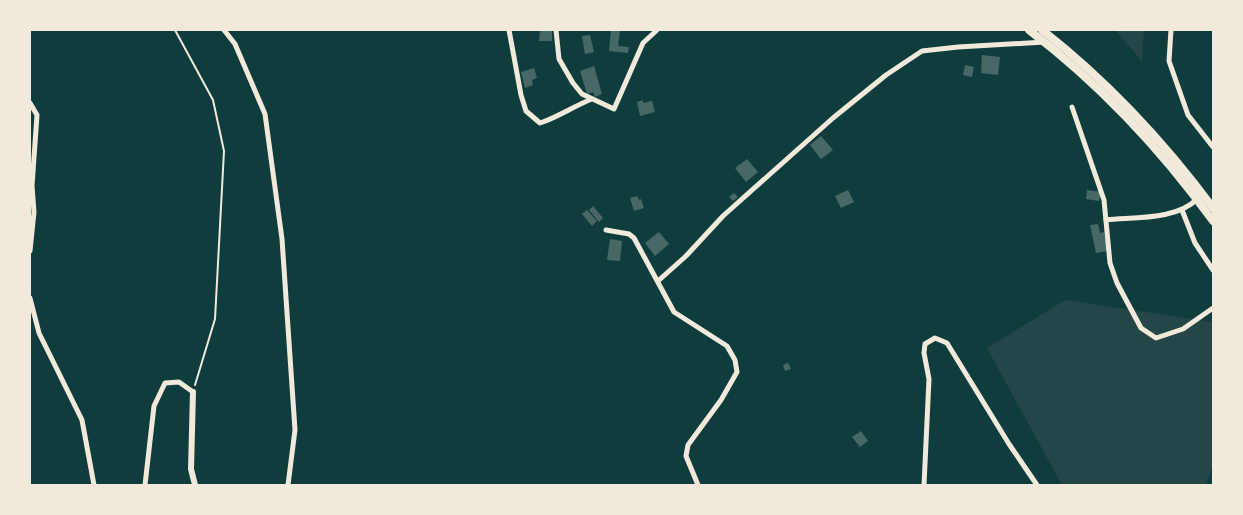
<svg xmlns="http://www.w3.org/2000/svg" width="1243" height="515" font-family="Montserrat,sans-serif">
	<rect width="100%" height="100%" fill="#0f3d3e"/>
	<!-- green -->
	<g fill="#244646">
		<polygon points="1115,30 1144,30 1142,61 1116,31"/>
		<polygon points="1065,300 1213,322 1213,464 1206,485 1062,485 987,348"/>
	</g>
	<!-- building -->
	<g fill="#486865">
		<polygon points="540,30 552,30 552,41 539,41"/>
		<polygon points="611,30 620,31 618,46 629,47 628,53 609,51"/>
		<polygon points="590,35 594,52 585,54 582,36"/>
		<polygon points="982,55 1000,57 998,75 981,73"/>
		<polygon points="965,65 974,67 972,77 963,75"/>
		<polygon points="594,66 602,94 595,97 593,92 587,94 580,71"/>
		<polygon points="534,68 537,78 532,80 533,85 525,88 521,72"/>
		<polygon points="643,100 643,103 652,101 655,112 640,116 637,102"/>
		<polygon points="821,136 833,150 821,159 810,145"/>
		<polygon points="747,159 758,172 746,182 735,168"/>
		<polygon points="848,190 854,202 841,208 835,196"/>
		<polygon points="1087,190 1101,192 1099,201 1086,199"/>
		<polygon points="734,193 738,197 733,201 729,197"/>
		<polygon points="637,196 639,200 641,199 644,208 634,211 630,198"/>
		<polygon points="593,206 603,218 599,222 589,210"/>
		<polygon points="587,210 597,221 592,226 582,214"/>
		<polygon points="1098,224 1100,233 1104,232 1108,251 1096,253 1090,225"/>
		<polygon points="659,232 669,244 655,256 645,243"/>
		<polygon points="610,239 622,241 620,261 607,260"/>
		<polygon points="788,363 791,369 785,371 783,365"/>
		<polygon points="861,431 868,441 860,447 852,437"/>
	</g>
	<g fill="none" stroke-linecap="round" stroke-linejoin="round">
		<!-- path -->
		<polyline stroke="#f1e9da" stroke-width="2" points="175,30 213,100 224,151 215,319 195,385"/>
		<!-- minor -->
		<g stroke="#f1e9da" stroke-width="5">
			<polyline points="224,30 235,44 265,114 282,239 295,430 288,485"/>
			<path d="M509 30 521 95 526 111 540 123C558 117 574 106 592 99"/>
			<polyline points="556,30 559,59 573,83 582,94 614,109 643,43 657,30"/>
			<polyline points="1171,30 1169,61 1188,115 1213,147"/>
			<polyline points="30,103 37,115 32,186 34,212 30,251"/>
			<polyline points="1072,107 1104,200 1110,263 1117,283 1141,328 1156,338 1183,329 1213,308"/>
			<polyline points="1182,210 1195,243 1213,270"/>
			<path d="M1106 220C1134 217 1177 220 1197 199"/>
			<polyline points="606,230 629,234 634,238 674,312 727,346 735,360 737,372 721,400 688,445 686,456 698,485"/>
			<polyline points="658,281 686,256 723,216 833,118 886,75 922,51 958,47 1045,42"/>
			<polyline points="30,298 39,333 82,420 94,485"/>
			<polyline points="145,485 154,406 165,383 179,382 193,392"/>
			<polyline points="924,485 929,379 924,353 925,344 935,338 947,343 1009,444 1037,485"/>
		</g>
		<!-- tertiary -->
		<polyline stroke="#f1e9da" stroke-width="6" points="193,392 191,469 195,485"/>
		<!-- secondary -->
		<g stroke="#f1e9da" stroke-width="8">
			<path d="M1029 30C1101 85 1160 148 1213 221"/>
			<path d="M1042 30C1107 81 1164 142 1213 208"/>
		</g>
	</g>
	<!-- border -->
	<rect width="1243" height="515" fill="none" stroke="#f1e9da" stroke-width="62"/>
</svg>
